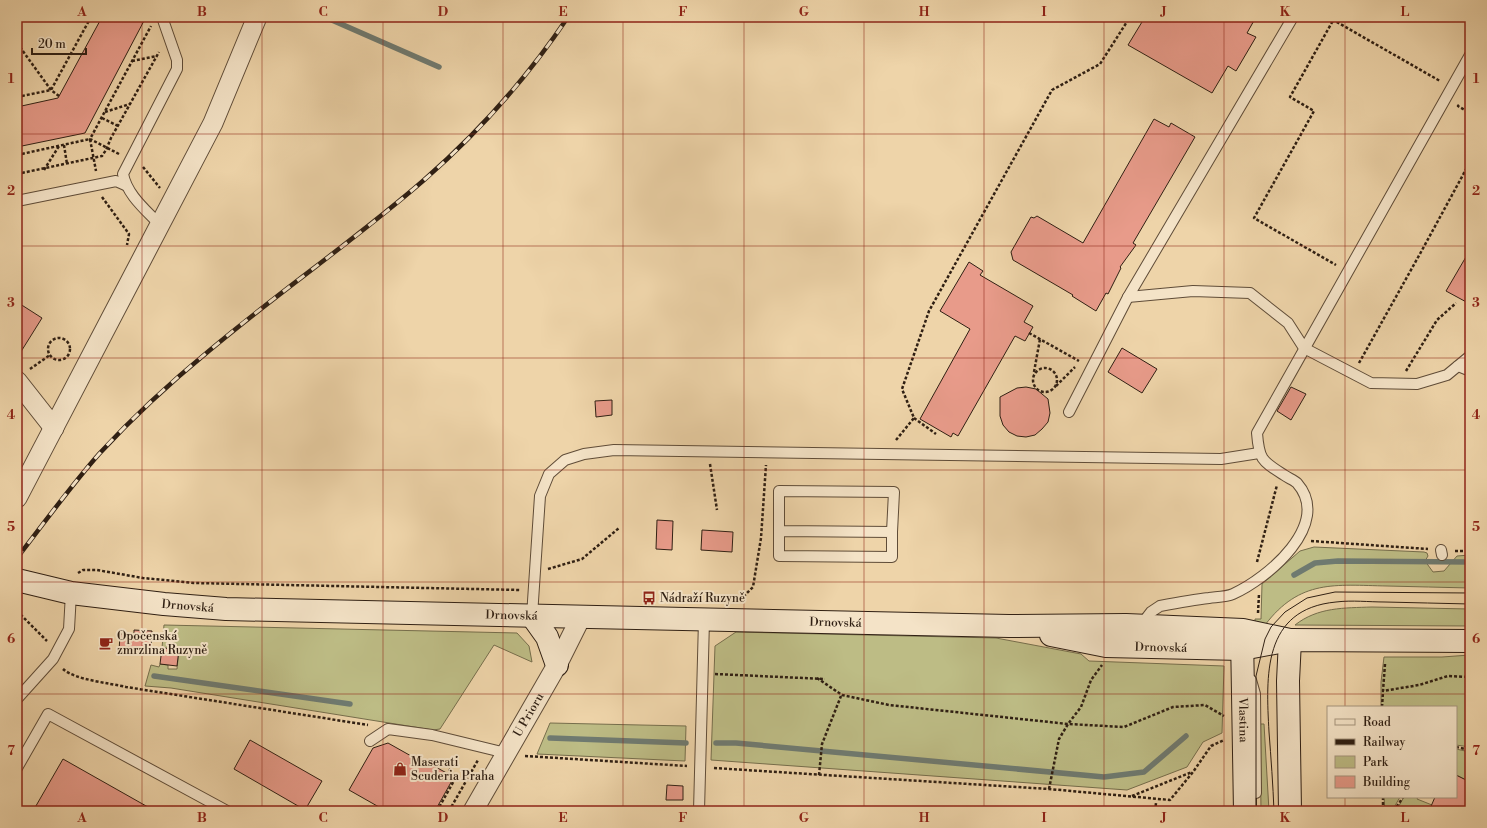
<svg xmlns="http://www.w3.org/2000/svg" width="1487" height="828" font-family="'Libre Bodoni',serif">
	<rect width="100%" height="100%" fill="#eed4a9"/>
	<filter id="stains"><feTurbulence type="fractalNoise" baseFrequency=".005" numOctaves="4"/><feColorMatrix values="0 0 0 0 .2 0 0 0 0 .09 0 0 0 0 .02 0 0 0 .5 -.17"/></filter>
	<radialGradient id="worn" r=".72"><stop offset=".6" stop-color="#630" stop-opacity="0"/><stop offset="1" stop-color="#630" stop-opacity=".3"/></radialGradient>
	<!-- green -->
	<g fill="#bdbc85" stroke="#766e4c">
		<path d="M1314 547 1424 552 1427 553 1428 556 1425 561 1433 572 1444 571 1457 556 1470 555V588C1442 587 1415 587 1387 586 1335 585 1300 579 1265 625L1255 624V619H1261L1262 584 1300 551Z"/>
		<path d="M1372 607 1470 609V626L1295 625C1318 607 1344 608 1372 607Z"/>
		<polygon points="164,625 517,633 529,646 532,662 494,645 440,729 433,730 171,688 145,686 151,665 159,667 160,664 168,665 168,669 177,669 179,649 162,648"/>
		<polygon points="736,632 996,638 1081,654 1089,661 1224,666 1222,733 1203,742 1187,767 1127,790 711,760 715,646"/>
		<polygon points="1470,655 1470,747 1456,745 1456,707 1381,707 1381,682 1384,657 1442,657"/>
		<polygon points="550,723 686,726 685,761 537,754"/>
		<polygon points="1260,724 1264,724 1269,811 1261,811"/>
		<polygon points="1456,749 1470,752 1470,782 1456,775"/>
		<polygon points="1384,797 1400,797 1392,811 1385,811"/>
		<polygon points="1404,797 1418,797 1417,799 1432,805 1429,811 1396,811"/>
	</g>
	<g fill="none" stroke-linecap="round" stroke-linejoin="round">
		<!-- stream -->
		<g stroke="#6f7a70" stroke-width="5.5">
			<polyline points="325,17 439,67"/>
			<polyline points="1294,575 1315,563 1338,561 1470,562"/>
			<polyline points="154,676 350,704"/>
			<polyline points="550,738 686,743"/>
			<polyline points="716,743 736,743 1104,777 1144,772 1186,736"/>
		</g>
	</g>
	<!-- building -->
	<g fill="#e89b8a" stroke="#2f1f13">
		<polygon points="102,17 146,17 85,133 17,147 17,107 58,98"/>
		<polygon points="1145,17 1256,17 1247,33 1256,37 1236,71 1228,66 1212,93 1128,45"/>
		<polygon points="1154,119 1169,127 1171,123 1195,137 1133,243 1136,245 1120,267 1121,268 1108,294 1106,293 1096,311 1072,296 1073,295 1013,260 1011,252 1031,217 1034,218 1037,216 1083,243"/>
		<polygon points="1470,250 1470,304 1446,291"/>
		<polygon points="969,262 983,271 980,275 1033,306 1024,322 1033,327 1025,341 1015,336 958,436 953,433 951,437 920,419 970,329 940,311"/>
		<polygon points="17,302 42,318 17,358"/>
		<polygon points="1122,348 1157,369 1142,393 1108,372"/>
		<polygon points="1026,387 1036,389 1048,399 1050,413 1048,422 1042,429 1035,435 1026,437 1017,436 1009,432 1003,425 1000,416 1000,397 1017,388"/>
		<polygon points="1291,387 1306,394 1291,420 1277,411"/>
		<polygon points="612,400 612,415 596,417 595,401"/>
		<polygon points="657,520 673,521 672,550 656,549"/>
		<polygon points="702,530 733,532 732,552 701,550"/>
		<polygon points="134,630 152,631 151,651 119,652 120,634 134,634"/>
		<polygon points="162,648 179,649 177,666 160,664"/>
		<polygon points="250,740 322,781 305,810 234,769"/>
		<polygon points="388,743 420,761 421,759 454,777 435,811 386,811 349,790 373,748"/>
		<polygon points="63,759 155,811 33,811"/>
		<polygon points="1456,775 1470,782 1470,811 1429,811 1435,797 1456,797"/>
		<polygon points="667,785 683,786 683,800 666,800"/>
	</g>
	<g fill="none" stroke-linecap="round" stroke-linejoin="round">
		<!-- lane casing -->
		<g stroke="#5f4c38" stroke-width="12">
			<g id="lane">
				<polyline points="17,201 116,181 125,185"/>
				<path d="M160 225C146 210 127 195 123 174L177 69V60L162 17"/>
				<polyline points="1128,297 1193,291 1250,293 1288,323 1304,348 1371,383 1417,384 1447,375 1470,356"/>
				<polyline points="1458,366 1470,371"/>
				<polyline points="1069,412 1128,297 1293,17"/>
				<polyline points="779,531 779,491 894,492 892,532 779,531 779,556 892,557 892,532"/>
				<polyline points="1441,550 1442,555"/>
				<polyline points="532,616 540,496 549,474 565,460 584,454 614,450 1221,459 1259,453"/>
				<path d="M1141 625 1151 612 1160 606C1176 603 1192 600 1209 598 1216 597 1226 597 1233 594 1267 579 1333 524 1297 483 1294 480 1288 478 1284 475 1262 461 1259 460 1257 433L1470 55"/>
				<polyline points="1251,680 1255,694 1256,793"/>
				<polyline points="17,699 53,659 69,629 71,593"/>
				<polyline points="370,741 388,729 432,735 506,753"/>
				<polyline points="17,768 48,714 227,811"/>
				<polyline points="699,811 704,620"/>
			</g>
		</g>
		<!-- street casing -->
		<g stroke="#5f4c38" stroke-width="21">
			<g id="street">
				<polyline points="17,381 54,428"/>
				<polyline points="17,498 213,123 257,17"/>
				<path id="s1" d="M473 811 557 665 581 617"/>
			</g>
		</g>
		<!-- secondary casing -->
		<g stroke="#2f1f13" stroke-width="24">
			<g id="secondary">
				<path id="s2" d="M17 580 71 593 164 604 226 609 1009 626 1126 625 1243 630 1290 640"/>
				<polyline points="532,616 547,637 557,665"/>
				<path id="s3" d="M1051 635 1106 646 1242 649 1290 640 1470 641"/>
				<path id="s4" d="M1242 635 1245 811"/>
				<polyline points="1290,640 1288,681 1290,811"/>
			</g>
		</g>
		<!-- path -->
		<g stroke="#2f1f13" stroke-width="2.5" stroke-dasharray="3 2" stroke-linecap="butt">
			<polyline points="1328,17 1440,81"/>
			<polyline points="1335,17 1290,97 1314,111 1254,218 1336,265"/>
			<polyline points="17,43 51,90 59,96"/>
			<polyline points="132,61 157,56"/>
			<polyline points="17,97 51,90 91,17"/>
			<polyline points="1459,105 1458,106 1470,113"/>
			<polyline points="105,112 130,104"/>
			<polyline points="102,118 118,126"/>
			<polyline points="64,145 67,164"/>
			<polyline points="119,154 90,139 151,26"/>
			<polyline points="17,155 90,139 96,171"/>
			<polyline points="143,167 160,188"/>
			<polyline points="44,170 59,146"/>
			<polyline points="17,174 102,156 106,150 111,138 159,52"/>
			<polyline points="102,197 129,234 127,245"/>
			<polyline points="1029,333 1079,361"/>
			<circle cx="59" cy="349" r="11"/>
			<polyline points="1359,363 1421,252 1470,162"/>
			<circle cx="1045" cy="380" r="12"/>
			<polyline points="30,369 50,355"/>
			<polyline points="1406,371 1437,320 1456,303"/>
			<polyline points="1034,372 1040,339"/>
			<polyline points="1056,386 1075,367"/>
			<polyline points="914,418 936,434"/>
			<polyline points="896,440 914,418 902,389 929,311 1052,90 1100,64 1130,17"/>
			<polyline points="710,464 717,510"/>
			<polyline points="1311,541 1428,549"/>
			<polyline points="1455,551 1470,551"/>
			<polyline points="1257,562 1277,485"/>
			<polyline points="548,569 582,559 619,528"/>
			<polyline points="78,573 83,570 97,570 143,578 194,583 520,590"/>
			<polyline points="740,600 753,587 761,538 766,465"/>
			<polyline points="17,611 47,641"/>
			<polyline points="1258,613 1259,594"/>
			<polyline points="1385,664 1383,691 1419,685 1448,676 1470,677"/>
			<path d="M63 669C75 680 110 683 126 687L368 725"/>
			<polyline points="715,674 825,679"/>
			<polyline points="817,678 842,695 889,705 1068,724 1124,727 1173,707 1205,705 1224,716"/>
			<polyline points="1382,707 1383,692"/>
			<polyline points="1456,747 1470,750"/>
			<polyline points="525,756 687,766"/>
			<polyline points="714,768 1049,789 1170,800 1193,772 1211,746 1224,740"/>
			<polyline points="819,775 822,744 841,696"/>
			<polyline points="1049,789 1059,739 1068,724 1081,707 1091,680 1102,665"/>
			<polyline points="1132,796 1192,772"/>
			<polyline points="1383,797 1383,811"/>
			<polyline points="437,811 456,777 448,773 459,754"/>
			<polyline points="449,811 478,760"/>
			<polyline points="1155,811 1156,803"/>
			<polyline points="1394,811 1403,797"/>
		</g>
		<!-- lane -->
		<use href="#lane" stroke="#f4e3c7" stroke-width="10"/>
		<!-- street -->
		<use href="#street" stroke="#f4e3c7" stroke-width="19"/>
		<!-- secondary -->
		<use href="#secondary" stroke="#f4e3c7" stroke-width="22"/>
		<!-- tram -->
		<g stroke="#2f1f13" stroke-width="1">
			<polyline points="1256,811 1256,676 1265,639 1271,627 1285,612 1307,598 1335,592 1470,593"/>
			<path d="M1274 811C1273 785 1271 758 1269 732 1266 676 1262 609 1336 602 1352 600 1369 602 1385 602 1413 603 1442 603 1470 604"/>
		</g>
		<!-- rail casing -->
		<g stroke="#2f1f13" stroke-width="4.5">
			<path id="rail" d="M17 558C44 523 70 487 99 454 133 417 171 382 210 350 280 291 355 240 424 180 479 132 527 78 568 17"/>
		</g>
		<!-- rail -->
		<use href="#rail" stroke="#f4e3c7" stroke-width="3" stroke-dasharray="9" stroke-linecap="butt"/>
	</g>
	<!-- grid -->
	<path fill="none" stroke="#8f2418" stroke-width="1" stroke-opacity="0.55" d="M142 17V811M262 17V811M383 17V811M503 17V811M623 17V811M744 17V811M864 17V811M984 17V811M1104 17V811M1224 17V811M1345 17V707M17 134H1470M17 246H1470M17 358H1470M17 470H1470M17 582H1470M17 694H1470M1345 797V811"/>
	<!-- icons -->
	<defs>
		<g id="bus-bare" transform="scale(1.08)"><path d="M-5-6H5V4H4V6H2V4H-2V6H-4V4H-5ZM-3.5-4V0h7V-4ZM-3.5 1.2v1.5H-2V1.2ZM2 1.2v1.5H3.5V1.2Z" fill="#8f2418" stroke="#f4e3c7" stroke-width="2.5" paint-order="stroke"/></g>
		<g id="cafe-bare" transform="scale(1.08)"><path d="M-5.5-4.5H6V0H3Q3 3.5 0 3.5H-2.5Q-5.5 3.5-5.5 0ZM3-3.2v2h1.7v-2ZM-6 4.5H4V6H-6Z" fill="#8f2418" stroke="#f4e3c7" stroke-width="2.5" paint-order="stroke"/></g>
		<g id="shop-bare" transform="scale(1.08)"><path d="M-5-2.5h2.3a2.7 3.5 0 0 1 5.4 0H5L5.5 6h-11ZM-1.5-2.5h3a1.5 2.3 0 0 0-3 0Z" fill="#8f2418" stroke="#f4e3c7" stroke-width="2.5" paint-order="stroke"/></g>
	</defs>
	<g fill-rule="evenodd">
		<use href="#bus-bare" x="649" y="598"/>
		<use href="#cafe-bare" x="106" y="643"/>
		<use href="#shop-bare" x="400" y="769"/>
	</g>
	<g text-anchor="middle" stroke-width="4" stroke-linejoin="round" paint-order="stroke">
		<!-- poi labels -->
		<g font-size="12" fill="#2f1f13" stroke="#f4e3c7" text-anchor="start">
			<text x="660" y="602">Nádraží Ruzyně</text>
			<text x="117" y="640">Opočenská<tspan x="117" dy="14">zmrzlina Ruzyně</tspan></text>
			<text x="411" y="766">Maserati<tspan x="411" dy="14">Scuderia Praha</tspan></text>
		</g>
		<!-- street labels -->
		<g font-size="12" fill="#2f1f13" stroke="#f4e3c7">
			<text dy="4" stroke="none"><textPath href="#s2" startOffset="173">Drnovská</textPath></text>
			<text dy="4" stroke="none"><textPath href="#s2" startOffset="497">Drnovská</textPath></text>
			<text dy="4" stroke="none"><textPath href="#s2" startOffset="821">Drnovská</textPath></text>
			<text dy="4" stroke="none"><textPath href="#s3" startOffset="111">Drnovská</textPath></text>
			<text dy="4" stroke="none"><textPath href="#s1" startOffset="111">U Prioru</textPath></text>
			<text dy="4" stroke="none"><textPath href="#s4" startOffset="85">Vlastina</textPath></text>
		</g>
	</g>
	<!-- margin -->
	<rect width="1487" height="828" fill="none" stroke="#eed4a9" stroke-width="44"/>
	<!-- legend -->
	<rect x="1327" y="706" width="130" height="92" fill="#f4e3c7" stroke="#a5957f"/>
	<rect x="1335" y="719" width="20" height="6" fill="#f4e3c7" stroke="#a5957f"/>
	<text x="1363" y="726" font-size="12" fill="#2f1f13">Road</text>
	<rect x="1335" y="739" width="20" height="6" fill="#2f1f13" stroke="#a5957f"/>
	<text x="1363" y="746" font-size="12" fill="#2f1f13">Railway</text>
	<rect x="1335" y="756" width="20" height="12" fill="#bdbc85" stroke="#a5957f"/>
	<text x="1363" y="766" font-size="12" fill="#2f1f13">Park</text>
	<rect x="1335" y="776" width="20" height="12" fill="#e89b8a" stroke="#a5957f"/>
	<text x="1363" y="786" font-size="12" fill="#2f1f13">Building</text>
	<!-- scale -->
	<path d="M32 48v6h54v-6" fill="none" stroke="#2f1f13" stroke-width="2"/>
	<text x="38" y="48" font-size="12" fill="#2f1f13" stroke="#f4e3c7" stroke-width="3" paint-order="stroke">20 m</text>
	<rect x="22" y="22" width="1443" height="784" fill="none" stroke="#8f2418" stroke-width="1.5"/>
	<g font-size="13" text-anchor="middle" font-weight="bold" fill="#8f2418">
		<text x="82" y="16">A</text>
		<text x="202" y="16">B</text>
		<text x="323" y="16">C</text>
		<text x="443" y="16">D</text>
		<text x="563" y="16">E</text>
		<text x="683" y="16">F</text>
		<text x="804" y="16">G</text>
		<text x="924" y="16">H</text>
		<text x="1044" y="16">I</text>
		<text x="1164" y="16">J</text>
		<text x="1285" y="16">K</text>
		<text x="1405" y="16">L</text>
		<text x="11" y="83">1</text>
		<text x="1476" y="83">1</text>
		<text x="11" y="195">2</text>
		<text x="1476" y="195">2</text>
		<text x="11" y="307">3</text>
		<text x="1476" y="307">3</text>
		<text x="11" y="419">4</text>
		<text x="1476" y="419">4</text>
		<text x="11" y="531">5</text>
		<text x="1476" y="531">5</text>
		<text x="11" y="643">6</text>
		<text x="1476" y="643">6</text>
		<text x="11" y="755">7</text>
		<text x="1476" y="755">7</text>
		<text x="82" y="822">A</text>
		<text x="202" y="822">B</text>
		<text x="323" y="822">C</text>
		<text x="443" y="822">D</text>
		<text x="563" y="822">E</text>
		<text x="683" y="822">F</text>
		<text x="804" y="822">G</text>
		<text x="924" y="822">H</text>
		<text x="1044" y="822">I</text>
		<text x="1164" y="822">J</text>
		<text x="1285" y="822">K</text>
		<text x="1405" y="822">L</text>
	</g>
	<rect width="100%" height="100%" filter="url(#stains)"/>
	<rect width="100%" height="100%" fill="url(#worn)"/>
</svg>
